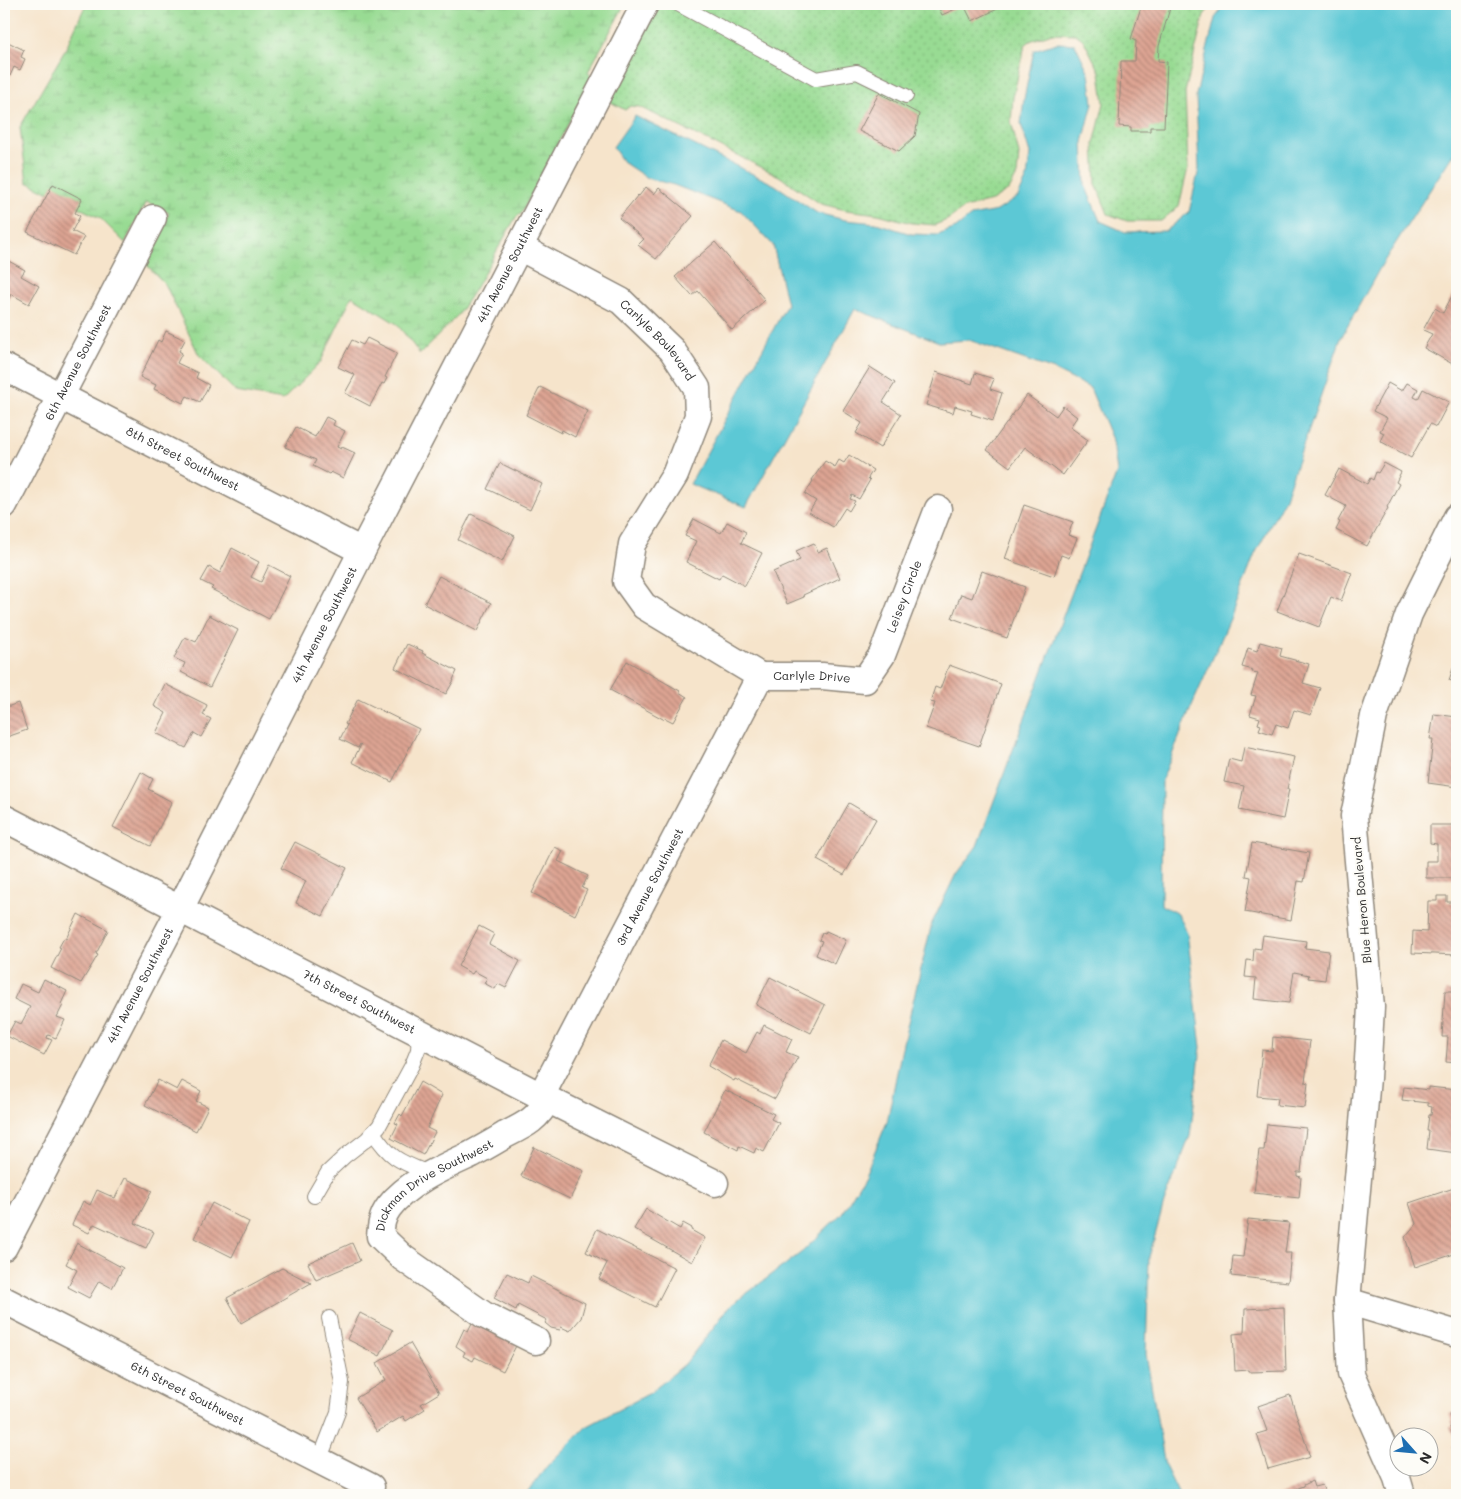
<svg xmlns="http://www.w3.org/2000/svg" width="1461" height="1499" font-family="Mali,sans-serif">
	<defs>
		<pattern id="wetland-marsh" width="20" height="14" patternUnits="userSpaceOnUse" patternTransform="scale(1.25)"><rect width="20" height="14" fill="#98db93"/><path d="M1 5h8M5 5V1M11 12h8M15 12V8" fill="none" stroke="#83bc7f"/></pattern>
		<pattern id="park-dots" width="8" height="8" patternUnits="userSpaceOnUse" patternTransform="scale(1.25)"><rect width="8" height="8" fill="#98db93"/><path d="M2 2h.1M6 6h.1" fill="none" stroke="#83bc7f" stroke-width="1.8" stroke-linecap="round"/></pattern>
		<pattern id="building-back-hatch" width="6" height="6" patternUnits="userSpaceOnUse" patternTransform="scale(1.25)"><rect width="6" height="6" fill="#dda493"/><path d="M-1 5l2 2M0 0l6 6M5-1l2 2" fill="none" stroke="#b38678"/></pattern>
	</defs>
	<rect width="100%" height="100%" fill="#fdfcf7"/>
	<filter id="ink" filterUnits="userSpaceOnUse"><feTurbulence type="fractalNoise" baseFrequency=".02" numOctaves="2"/><feDisplacementMap in="SourceGraphic" scale="10" xChannelSelector="R" yChannelSelector="G"/><feConvolveMatrix kernelMatrix="1 2 1 2 8 2 1 2 1" color-interpolation-filters="sRGB"/></filter>
	<filter id="wash" filterUnits="userSpaceOnUse"><feTurbulence type="fractalNoise" baseFrequency=".0096" numOctaves="4" result="noise"/><feDisplacementMap in="SourceGraphic" scale="20" xChannelSelector="R" yChannelSelector="G"/><feGaussianBlur stdDeviation="1.12" result="paint"/><feColorMatrix in="noise" values="0 0 0 0 0 0 0 0 0 0 0 0 0 0 0 0 0 1.4 0 .05"/><feComposite in="paint" operator="in"/></filter>
	<g filter="url(#wash)">
		<rect width="100%" height="100%" fill="#f6e4cb"/>
		<!-- wetland -->
		<polygon fill="url(#wetland-marsh)" stroke="#62835f" points="86,4 625,4 588,72 592,78 521,214 516,217 475,289 458,315 420,354 397,324 352,296 320,363 283,400 236,392 199,355 165,284 144,262 169,213 146,202 125,243 100,218 27,182 20,127 64,52"/>
		<!-- park -->
		<polygon fill="url(#park-dots)" stroke="#62835f" points="660,4 1213,4 1204,15 1185,92 1188,168 1179,206 1161,221 1127,221 1108,214 1096,184 1094,144 1104,103 1100,72 1084,41 1080,37 1075,34 1052,33 1030,41 1025,45 1013,97 1011,122 1019,154 1017,175 1009,190 992,201 964,208 949,219 935,225 912,223 878,214 846,210 821,204 779,176 640,107 630,106 625,110 609,101"/>
		<!-- water -->
		<polygon fill="#5cc8d5" stroke="#447a80" points="1226,4 1457,4 1457,148 1381,266 1341,338 1284,500 1255,554 1230,619 1190,710 1162,780 1161,905 1178,914 1187,932 1201,1047 1190,1136 1164,1203 1149,1257 1146,1354 1165,1466 1179,1495 525,1495 548,1465 586,1427 650,1393 685,1364 730,1306 802,1252 842,1213 865,1175 887,1122 903,1043 932,923 956,874 977,846 1117,472 1113,442 1090,388 1054,370 969,340 939,342 855,309 746,507 690,484 787,304 773,245 741,211 674,185 647,178 623,162 613,147 635,116 775,185 817,213 845,220 876,223 911,234 938,235 956,228 971,216 997,211 1018,197 1027,178 1030,154 1021,124 1024,99 1034,50 1057,43 1075,44 1089,73 1093,103 1083,142 1085,185 1100,221 1125,232 1166,231 1189,212 1199,169 1196,95 1215,18"/>
		<g id="blocks">
			<!-- building -->
			<g fill="url(#building-back-hatch)">
				<polygon points="937,4 1008,4 972,21 964,5 942,15"/>
				<polygon points="1142,4 1157,4 1170,8 1159,46 1158,61 1167,62 1164,127 1150,127 1150,131 1131,131 1131,127 1119,126 1121,61 1135,61 1136,41 1131,39"/>
				<polygon points="4,40 24,50 21,57 25,59 20,70 14,67 10,76 4,73"/>
				<polygon points="879,93 919,114 915,136 899,151 859,131"/>
				<polygon points="53,184 82,199 75,213 80,216 72,231 84,237 74,255 27,232"/>
				<polygon points="646,187 654,194 659,188 693,216 656,259 638,245 644,239 619,218 638,195 639,196"/>
				<polygon points="715,242 765,300 732,330 698,291 692,296 675,277"/>
				<polygon points="5,259 25,270 21,276 39,286 29,304 11,294 7,302 4,300 4,262"/>
				<polygon points="1454,292 1457,294 1456,366 1424,348 1432,334 1423,330 1435,308 1443,313"/>
				<polygon points="166,331 185,340 179,351 182,353 177,363 198,373 196,378 209,385 200,402 187,396 183,403 154,389 156,385 140,377 158,340 161,342"/>
				<polygon points="367,338 397,353 385,377 387,378 384,384 382,383 370,406 345,393 355,375 338,367 352,340 363,345"/>
				<polygon points="870,367 895,383 883,402 901,414 880,448 856,433 862,423 843,411"/>
				<polygon points="936,372 972,384 975,373 994,379 990,389 1002,393 993,421 971,414 972,411 955,406 953,413 926,405"/>
				<polygon points="1388,383 1402,391 1407,383 1418,389 1414,397 1418,399 1423,389 1449,402 1436,427 1430,424 1411,458 1380,441 1384,433 1380,431 1387,418 1373,411"/>
				<polygon points="540,387 588,411 575,437 562,430 561,433 526,415"/>
				<polygon points="1027,395 1056,416 1063,406 1077,417 1070,427 1088,440 1063,475 1025,447 1010,467 987,450"/>
				<polygon points="326,417 335,421 333,425 345,431 337,447 341,449 342,447 355,453 343,478 331,472 329,474 313,466 316,460 285,447 296,427 315,437"/>
				<polygon points="849,455 873,470 868,478 870,480 859,499 852,495 850,499 855,501 849,511 845,508 833,527 809,512 816,501 805,494 813,481 812,480 825,461 835,467 839,460 844,463"/>
				<polygon points="500,463 542,484 530,510 487,489"/>
				<polygon points="1384,463 1401,472 1396,482 1399,484 1387,507 1388,508 1367,546 1336,530 1340,522 1338,521 1346,506 1325,495 1339,469 1367,484 1370,478 1373,480 1376,472 1378,473"/>
				<polygon points="1024,505 1073,522 1068,535 1077,538 1069,558 1061,555 1054,576 1005,559"/>
				<polygon points="471,514 515,536 502,562 458,540"/>
				<polygon points="694,519 721,533 727,522 746,532 741,543 762,553 745,586 722,574 719,579 686,562 696,541 685,536"/>
				<polygon points="814,543 818,552 827,548 840,578 803,595 804,597 787,604 773,572 800,560 796,551"/>
				<polygon points="232,548 259,562 251,577 261,582 269,565 290,576 269,619 211,589 213,587 201,581 209,567 220,573"/>
				<polygon points="1299,554 1352,573 1341,601 1331,597 1319,627 1277,611"/>
				<polygon points="982,571 1025,587 1007,638 952,618 961,594 972,598"/>
				<polygon points="439,576 491,603 477,631 424,604"/>
				<polygon points="209,615 238,630 210,687 181,672 185,663 174,658 185,637 196,642"/>
				<polygon points="1260,642 1282,648 1280,656 1309,664 1303,683 1320,688 1311,715 1294,710 1288,728 1276,724 1272,734 1259,730 1261,725 1258,724 1260,718 1250,715 1256,696 1251,695 1258,673 1252,672 1253,670 1242,667 1248,648 1257,651"/>
				<polygon points="407,644 423,651 422,653 457,671 453,680 454,680 446,694 395,668"/>
				<polygon points="1457,657 1457,683 1449,680"/>
				<polygon points="627,661 680,691 679,692 687,697 673,722 665,718 663,719 610,690"/>
				<polygon points="949,665 1001,684 979,746 926,728 935,703 930,702 935,687 940,689"/>
				<polygon points="165,684 207,705 203,715 211,719 201,737 194,733 186,748 156,733 166,713 154,706"/>
				<polygon points="358,699 419,729 392,782 352,762 361,745 360,744 358,748 340,739 347,725 345,724"/>
				<polygon points="18,703 27,730 4,738 4,708"/>
				<polygon points="1434,714 1457,717 1457,787 1428,783 1433,739 1430,739"/>
				<polygon points="1244,747 1294,757 1287,789 1289,789 1283,819 1239,810 1244,786 1224,782 1229,759 1241,762"/>
				<polygon points="141,772 153,779 148,789 172,802 150,846 113,827"/>
				<polygon points="849,803 876,819 844,875 817,860"/>
				<polygon points="1430,825 1457,825 1457,878 1426,878 1426,861 1437,861 1437,844 1430,843"/>
				<polygon points="295,842 347,868 323,916 296,903 306,881 281,868"/>
				<polygon points="1252,843 1309,853 1304,882 1298,881 1291,920 1245,912 1251,877 1246,876"/>
				<polygon points="555,847 563,851 558,861 588,876 582,888 587,890 575,915 532,893"/>
				<polygon points="1437,896 1447,896 1447,902 1457,902 1457,955 1412,953 1413,931 1427,932 1428,901 1437,901"/>
				<polygon points="78,914 108,930 96,954 98,955 81,983 51,968 61,948 59,947 64,938 66,939"/>
				<polygon points="479,926 494,934 489,944 520,961 506,988 498,984 495,989 484,983 487,978 474,971 472,974 458,966"/>
				<polygon points="826,931 846,940 835,964 816,955 822,941 819,940 822,933 825,934"/>
				<polygon points="1263,935 1306,941 1305,948 1329,951 1325,980 1308,978 1309,975 1294,972 1289,1003 1254,999 1256,978 1245,977 1247,960 1253,961 1254,948 1261,949"/>
				<polygon points="770,977 825,1005 811,1033 756,1005"/>
				<polygon points="44,979 67,991 61,1004 63,1005 57,1017 65,1020 56,1038 48,1035 47,1038 52,1040 44,1055 7,1036 15,1021 21,1024 30,1007 14,999 21,984 38,992"/>
				<polygon points="1445,991 1457,991 1457,1063 1446,1062 1448,1037 1442,1037"/>
				<polygon points="764,1025 792,1039 786,1052 798,1057 775,1099 735,1079 734,1081 708,1066 721,1040 746,1053 757,1032 760,1034"/>
				<polygon points="1273,1037 1310,1041 1305,1082 1308,1083 1305,1108 1277,1105 1278,1098 1257,1096 1262,1050 1272,1051"/>
				<polygon points="158,1080 177,1090 182,1081 201,1091 196,1101 208,1107 196,1131 145,1105"/>
				<polygon points="420,1082 442,1095 427,1128 435,1132 423,1155 391,1138 398,1124 395,1123 400,1114 402,1116"/>
				<polygon points="1404,1087 1429,1090 1429,1087 1457,1090 1457,1153 1427,1149 1429,1131 1427,1131 1429,1115 1431,1115 1432,1107 1428,1106 1428,1103 1402,1100"/>
				<polygon points="725,1090 774,1114 771,1119 779,1123 764,1152 756,1148 754,1153 739,1146 738,1150 704,1132"/>
				<polygon points="1267,1124 1306,1128 1301,1172 1297,1172 1297,1176 1301,1177 1299,1198 1254,1193 1259,1150 1264,1150"/>
				<polygon points="534,1147 584,1171 570,1199 521,1176"/>
				<polygon points="125,1178 152,1191 135,1223 154,1232 146,1248 94,1224 89,1233 72,1225 83,1201 90,1205 97,1190 115,1198"/>
				<polygon points="1457,1187 1457,1253 1415,1267 1405,1237 1416,1224 1409,1203"/>
				<polygon points="212,1203 249,1222 232,1257 194,1238"/>
				<polygon points="646,1209 680,1229 683,1223 692,1228 691,1230 705,1238 692,1262 634,1229"/>
				<polygon points="1248,1219 1289,1223 1285,1253 1291,1253 1288,1282 1231,1276 1233,1256 1243,1257"/>
				<polygon points="597,1229 675,1268 655,1307 599,1279 607,1263 586,1252"/>
				<polygon points="77,1243 123,1268 112,1288 99,1281 89,1298 68,1287 77,1270 66,1264"/>
				<polygon points="352,1243 360,1261 316,1280 308,1263"/>
				<polygon points="282,1268 311,1283 241,1323 227,1298"/>
				<polygon points="507,1273 528,1283 531,1276 585,1303 581,1318 570,1331 561,1327 560,1330 551,1328 545,1323 547,1320 518,1305 516,1310 494,1298"/>
				<polygon points="1284,1307 1286,1371 1249,1372 1249,1370 1235,1371 1233,1334 1244,1333 1245,1309"/>
				<polygon points="360,1313 393,1330 380,1356 347,1339"/>
				<polygon points="475,1317 518,1342 503,1371 475,1357 473,1361 463,1356 465,1352 456,1346 464,1329 468,1331"/>
				<polygon points="410,1343 439,1393 421,1404 425,1409 406,1421 403,1416 377,1432 356,1398 386,1380 377,1363"/>
				<polygon points="1290,1395 1310,1457 1268,1469 1257,1434 1267,1431 1258,1406"/>
				<polygon points="1457,1411 1457,1461 1452,1447 1457,1446 1450,1427 1453,1426 1449,1414"/>
				<polygon points="1312,1481 1314,1487 1322,1485 1326,1495 1279,1495 1304,1486 1304,1485"/>
			</g>
		</g>
	</g>
	<g filter="url(#ink)">
		<use href="#blocks" fill-opacity="0" stroke="#90887b" stroke-width="1"/>
		<g fill="none" stroke-linecap="round" stroke-linejoin="round">
			<!-- lane casing -->
			<g stroke="#90887b" stroke-width="16">
				<g id="lane">
					<polyline points="678,4 816,79 857,72 906,96"/>
					<path d="M373 1132C391 1160 401 1162 431 1174"/>
					<polyline points="314,1196 328,1172 345,1156 367,1139 379,1126 412,1065 418,1050 419,1033"/>
					<polyline points="319,1461 338,1412 342,1382 329,1318"/>
				</g>
			</g>
			<!-- street casing -->
			<g stroke="#90887b" stroke-width="29">
				<g id="street">
					<path id="s1" d="M519 247 621 301 672 350 697 388 698 416 675 475 632 544 626 581 644 606 760 676"/>
					<path id="s2" d="M4 367 362 551"/>
					<path id="s3" d="M4 505 153 218"/>
					<path id="s4" d="M760 676H822L865 680 882 655 938 509"/>
					<path id="s5" d="M4 818 541 1096 715 1183"/>
					<path id="s6" d="M541 1096 760 676"/>
					<path id="s7" d="M4 1247 180 909 362 551 645 4"/>
					<path id="s8" d="M4 1300 371 1487"/>
					<polyline points="1347,1301 1457,1334"/>
					<path id="s9" d="M536 1341 484 1315 403 1258 380 1236C381 1226 382 1216 389 1207 408 1182 444 1167 472 1154 483 1148 494 1142 505 1135 525 1125 537 1120 548 1099"/>
					<polyline points="1402,1495 1397,1478 1351,1374 1347,1301 1367,1078 1371,1007 1354,816 1374,716 1409,614 1457,517"/>
				</g>
			</g>
			<!-- lane -->
			<use href="#lane" stroke="#fff" stroke-width="14"/>
			<!-- street -->
			<use href="#street" stroke="#fff" stroke-width="26"/>
		</g>
	</g>
	<g text-anchor="middle" stroke-width="4" stroke-linejoin="round" paint-order="stroke">
		<!-- street labels -->
		<g font-size="12" fill="#2b2b2b" stroke="#fdfcf7">
			<text dy="4" stroke="none"><textPath href="#s7" startOffset="1105">4th Avenue Southwest</textPath></text>
			<text dy="4" stroke="none"><textPath href="#s1" startOffset="169">Carlyle Boulevard</textPath></text>
			<text dy="4" stroke="none"><textPath href="#s3" startOffset="161">6th Avenue Southwest</textPath></text>
			<text dy="4" stroke="none"><textPath href="#s2" startOffset="201">8th Street Southwest</textPath></text>
			<text dy="4" stroke="none"><textPath href="#s4" startOffset="198">Leisey Circle</textPath></text>
			<text dy="4" stroke="none"><textPath href="#s7" startOffset="700">4th Avenue Southwest</textPath></text>
			<text dy="4" stroke="none"><textPath href="#s4" startOffset="52">Carlyle Drive</textPath></text>
			<text dy="4" stroke="none"><textPath href="#s6" startOffset="236">3rd Avenue Southwest</textPath></text>
			<text transform="translate(1362 900) rotate(-95)" y="4">Blue Heron Boulevard</text>
			<text dy="4" stroke="none"><textPath href="#s7" startOffset="295">4th Avenue Southwest</textPath></text>
			<text dy="4" stroke="none"><textPath href="#s5" startOffset="400">7th Street Southwest</textPath></text>
			<text dy="4" stroke="none"><textPath href="#s9" startOffset="268">Dickman Drive Southwest</textPath></text>
			<text dy="4" stroke="none"><textPath href="#s8" startOffset="206">6th Street Southwest</textPath></text>
		</g>
	</g>
	<!-- margin -->
	<rect width="1461" height="1499" fill="none" stroke="#fdfcf7" stroke-width="20"/>
	<!-- north arrow -->
	<g transform="translate(1414 1452) rotate(117)"><circle r="24" fill="#fdfcf7" stroke="#a9a8a5"/>
	<path d="M0-4L9 19L0 12L-9 19Z" fill="#1f6fb2"/>
	<text y="-8" font-size="14" font-weight="bold" text-anchor="middle" fill="#2b2b2b">N</text>
	</g>
</svg>
